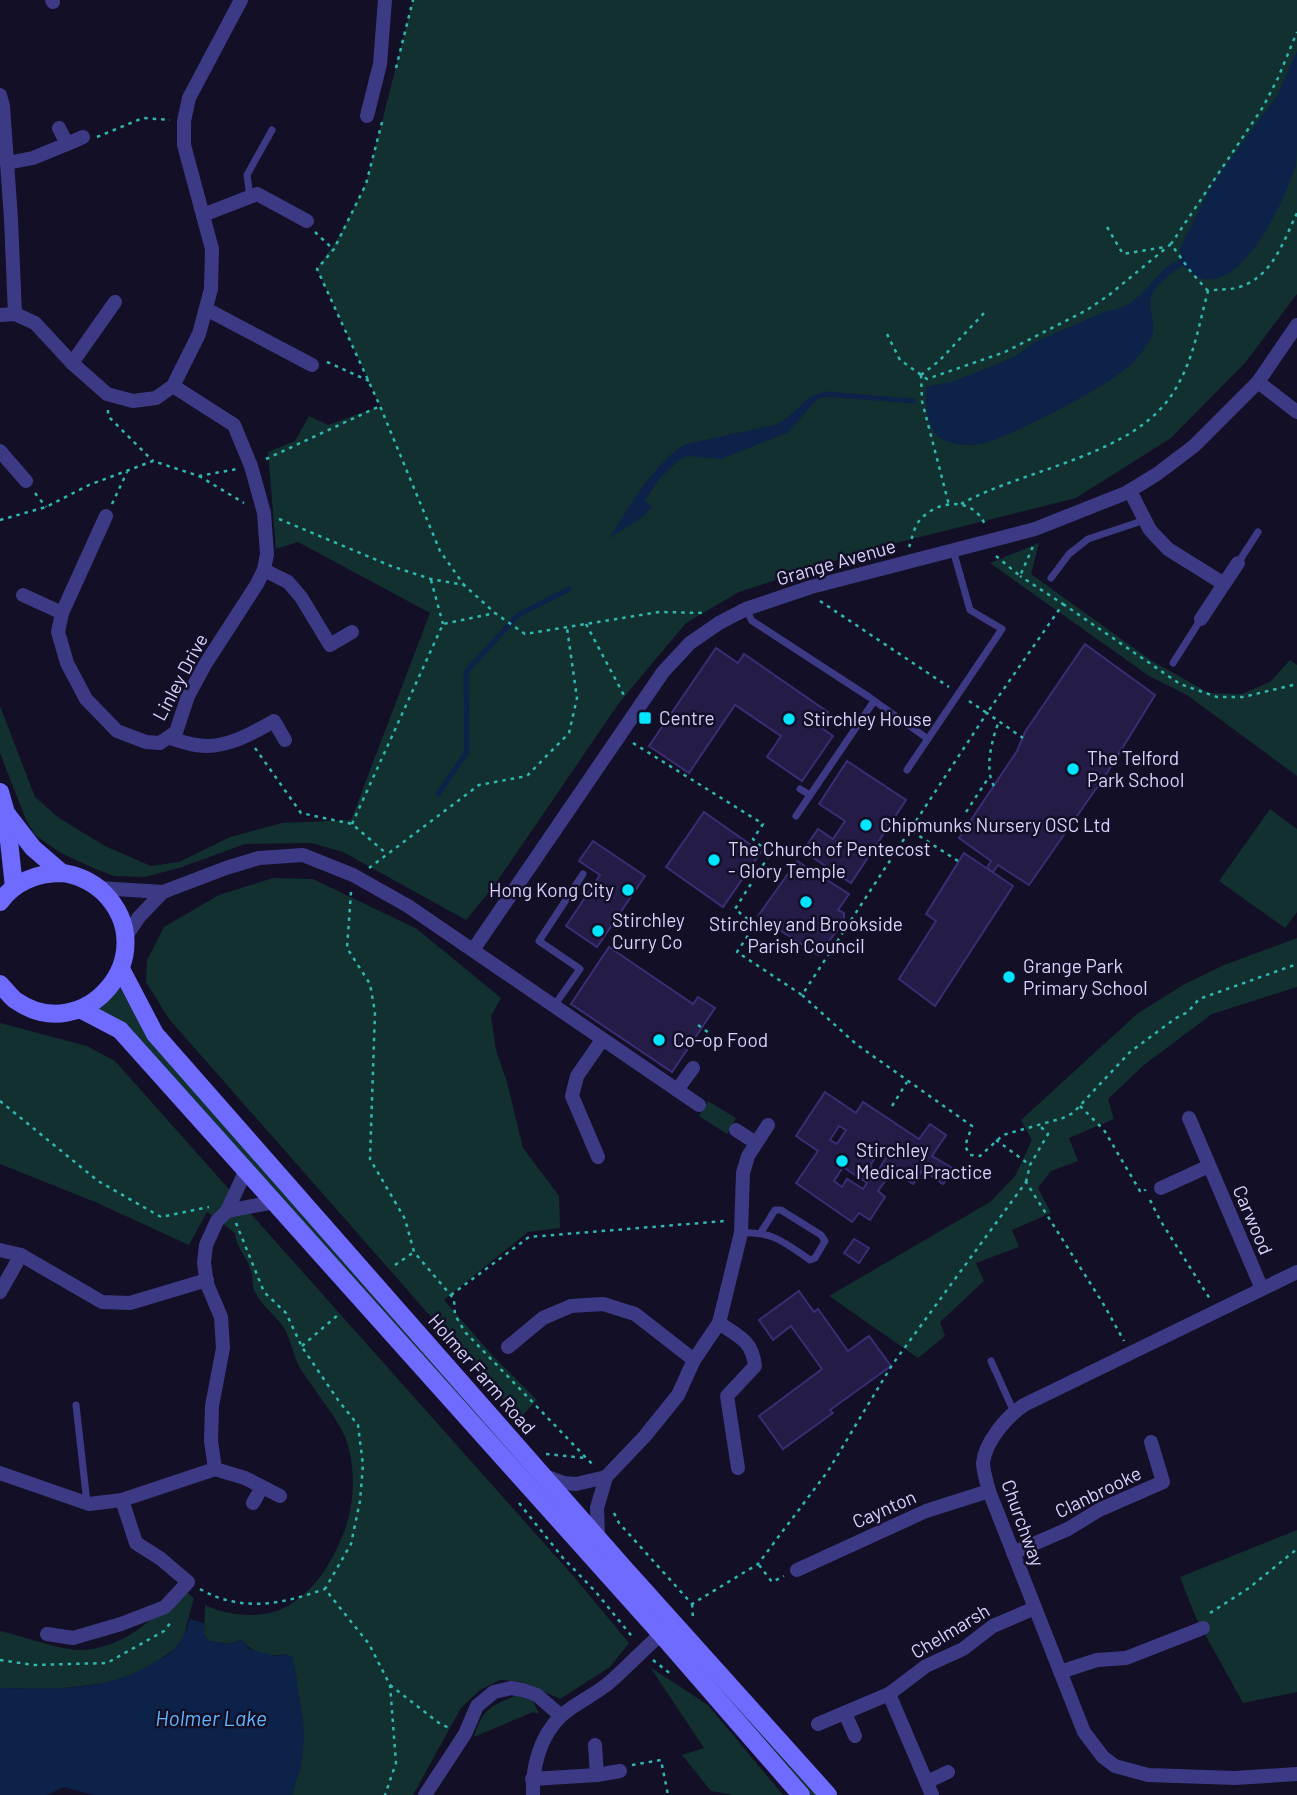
<svg xmlns="http://www.w3.org/2000/svg" width="1297" height="1795" font-family="Barlow,sans-serif">
	<rect width="100%" height="100%" fill="#130f26"/>
	<!-- green -->
	<g fill="#12302f">
		<polygon points="413,0 1297,0 1297,294 1245,363 1171,438 1076,498 872,549 739,592 686,623 619,703 494,886 466,920 343,852 311,843 245,844 182,867 145,877 114,876 93,868 59,852 35,835 26,820 0,753 0,706 35,797 59,818 105,846 151,866 179,862 230,837 282,823 351,820 430,613 298,542 276,549 268,452 295,441 309,416 328,425 380,406 317,269 341,233 366,184"/>
		<polygon points="1039,543 1031,574 1152,661 1209,693 1242,694 1270,682 1290,660 1297,665 1297,776 1187,695 1149,676 990,563"/>
		<polygon points="1270,809 1297,829 1297,912 1285,928 1219,881"/>
		<polygon points="273,878 313,879 417,929 501,998 491,1016 496,1050 507,1082 523,1148 559,1196 560,1228 528,1232 444,1300 493,1356 537,1400 520,1418 169,1019 146,982 147,960 164,927 219,895"/>
		<polygon points="1297,938 1297,987 1212,1014 1144,1065 1108,1099 1114,1119 1069,1138 1078,1161 1051,1171 1038,1188 1051,1213 1012,1230 1019,1247 976,1263 984,1281 940,1322 945,1336 918,1358 829,1296 990,1202 1015,1176 1032,1140 1021,1120 1137,1014 1183,985 1224,965"/>
		<polygon points="120,988 143,1028 818,1795 811,1795 98,1010"/>
		<path d="M0 1023 87 1046 115 1061 575 1578 629 1643 610 1667 560 1699 523 1682 500 1680 480 1690 461 1708 413 1795H292C299 1771 305 1748 303 1723 303 1714 299 1705 298 1696 295 1675 299 1672 286 1654 270 1658 252 1653 242 1640L229 1644 209 1641 204 1635 205 1605C231 1617 267 1620 291 1604 317 1587 330 1565 342 1537 356 1504 358 1457 339 1425 327 1405 312 1387 300 1368 292 1354 291 1336 281 1324 273 1313 261 1305 255 1292 251 1285 254 1278 251 1271 247 1256 236 1249 235 1233L207 1212 189 1245 95 1202 0 1164Z"/>
		<polygon points="708,1101 736,1118 727,1134 699,1116"/>
		<polygon points="1297,1530 1297,1692 1243,1703 1196,1618 1180,1577"/>
		<path d="M180 1587 194 1598 183 1638 174 1650 148 1667 117 1682 54 1689 0 1688V1631C19 1635 61 1650 78 1650 121 1650 156 1620 180 1587Z"/>
		<polygon points="650,1667 708,1705 783,1795 733,1795 711,1791 682,1755 704,1748"/>
		<path d="M520 1694 533 1701 539 1714 533 1712 474 1737C482 1708 493 1705 520 1694Z"/>
	</g>
	<!-- water -->
	<g fill="#0c2248">
		<path d="M1297 51C1297 78 1297 105 1297 132 1297 142 1297 155 1296 164 1286 200 1230 321 1183 265 1173 273 1157 282 1152 295 1147 307 1155 320 1153 332 1151 341 1142 352 1136 359 1119 382 1010 437 981 444 970 446 949 445 939 437 925 425 926 403 926 387L955 381 1014 357 1035 342 1106 311C1146 308 1150 269 1182 259L1180 250 1184 240 1212 184 1277 96Z"/>
		<path d="M811 396 816 400 789 432 721 459 688 456 679 460 660 478 645 500 652 507 640 519 609 538C629 508 655 461 686 444L775 425 787 418Z"/>
		<path d="M190 1619 204 1623V1635L209 1641 229 1644 242 1640 249 1649 276 1656 286 1654 293 1657 303 1720 304 1742 301 1766 292 1795H94L63 1787 47 1795H0V1688C52 1689 107 1692 153 1663 160 1659 170 1655 176 1648 183 1640 186 1629 190 1619Z"/>
	</g>
	<g fill="none" stroke-linecap="round" stroke-linejoin="round">
		<!-- stream -->
		<g stroke="#0c2248" stroke-width="5">
			<polyline points="814,398 825,394 913,401"/>
			<polyline points="438,794 467,752 466,672 518,615 569,589"/>
		</g>
	</g>
	<!-- building -->
	<g fill="#241b47" stroke="#3b2d73" stroke-width="2" fill-rule="evenodd">
		<polygon points="1085,644 1155,695 1107,773 1029,885 998,865 993,872 987,868 991,861 959,838 1017,751 1025,732"/>
		<polygon points="716,648 738,663 744,654 828,712 819,726 833,736 802,781 767,757 781,736 735,705 689,773 649,746"/>
		<polygon points="847,761 906,800 851,883 803,851 818,829 833,839 845,821 819,804"/>
		<polygon points="704,812 761,852 723,907 666,867"/>
		<polygon points="593,841 645,876 597,947 566,926 600,875 579,861"/>
		<polygon points="964,853 1013,886 935,1006 899,979 936,921 926,914"/>
		<polygon points="797,861 849,894 838,910 844,913 844,922 818,955 758,916"/>
		<polygon points="609,947 693,1004 698,997 715,1008 672,1072 571,1004"/>
		<path d="M825 1092 856 1113 863 1102 919 1139 930 1124 946 1135 932 1156 954 1169 943 1184 930 1175 933 1170 926 1165 913 1184 893 1170 878 1191 885 1197 870 1220 859 1213 852 1222 796 1183 818 1151 796 1136ZM839 1126 846 1130 837 1144 830 1140ZM879 1151 887 1156 878 1171 870 1166ZM843 1167 867 1183 863 1189 847 1179 842 1187 834 1181Z"/>
		<polygon points="854,1239 869,1248 859,1263 844,1253"/>
		<polygon points="799,1291 814,1312 818,1309 848,1351 869,1336 891,1366 830,1410 833,1413 783,1449 759,1416 822,1369 791,1326 773,1340 759,1320"/>
	</g>
	<g fill="none" stroke-linecap="round" stroke-linejoin="round">
		<!-- path -->
		<g stroke="#2fb8b0" stroke-width="2.5" stroke-dasharray="3.5 5" stroke-linecap="butt">
			<polyline points="396,68 413,0"/>
			<polyline points="382,122 366,184 334,249 317,269 380,406 440,551 464,585"/>
			<polyline points="97,137 143,118 170,120"/>
			<polyline points="1107,227 1123,254 1165,247"/>
			<polyline points="315,232 333,249"/>
			<polyline points="1208,291 1191,272 1171,244 1263,107 1278,78 1297,32"/>
			<polyline points="887,334 900,360 927,379 1005,352 1087,310 1109,295 1171,244"/>
			<polyline points="327,362 369,381"/>
			<polyline points="921,375 922,401 949,505"/>
			<polyline points="921,375 939,361 986,311"/>
			<polyline points="108,410 108,416 153,461"/>
			<polyline points="266,459 380,406"/>
			<polyline points="199,476 244,503"/>
			<polyline points="35,493 46,507"/>
			<polyline points="112,504 127,472"/>
			<path d="M961 504C1025 468 1138 456 1176 388 1194 358 1199 324 1208 291 1218 289 1227 290 1236 288 1272 279 1283 242 1297 213"/>
			<polyline points="279,519 391,566 431,579 464,585 495,613 525,634 659,612 706,613"/>
			<polyline points="0,520 46,507 89,485 153,461 199,476 237,469"/>
			<path d="M909 547C912 539 914 526 920 520 938 499 974 497 985 525"/>
			<polyline points="996,556 1020,576 1034,544"/>
			<polyline points="431,580 443,624"/>
			<polyline points="820,601 949,687"/>
			<polyline points="1063,604 1180,684 1217,697 1243,697 1297,684"/>
			<polyline points="586,624 626,699"/>
			<polyline points="969,701 987,713 1063,604 1020,576"/>
			<polyline points="633,743 763,824 753,839 770,854 735,909 755,925 737,952 802,995 910,830"/>
			<polyline points="255,748 301,813 352,824 387,854"/>
			<path d="M994 786C984 769 992 739 999 721"/>
			<polyline points="966,812 989,777"/>
			<polyline points="352,824 443,624 495,613"/>
			<polyline points="958,861 910,830 987,713 1023,738"/>
			<polyline points="369,868 479,785 527,776 569,733 577,698 567,628"/>
			<polyline points="351,892 347,948 370,984 375,1012 370,1159 405,1219 414,1252 454,1299 455,1315 465,1332 594,1466"/>
			<polyline points="802,995 856,1044 972,1126 965,1146 970,1155 980,1156 1003,1135 1063,1118 1073,1113 1130,1052 1176,1018 1188,1012 1199,999 1297,964"/>
			<polyline points="698,1025 709,1033"/>
			<polyline points="0,1101 98,1181 161,1217 209,1207"/>
			<polyline points="892,1106 907,1082"/>
			<polyline points="1080,1106 1104,1130 1140,1191 1145,1189 1145,1191"/>
			<polyline points="996,1140 1030,1165"/>
			<polyline points="1026,1182 1030,1165 1048,1134 1039,1125"/>
			<polyline points="1150,1200 1160,1220 1210,1299"/>
			<polyline points="236,1223 264,1292 286,1313 302,1347 338,1400 358,1425 363,1465 360,1501 351,1544 325,1589 369,1644 390,1685 396,1763 385,1795"/>
			<polyline points="395,1265 414,1252"/>
			<polyline points="451,1295 529,1237 725,1221"/>
			<polyline points="302,1346 339,1314"/>
			<polyline points="546,1454 585,1458"/>
			<polyline points="519,1503 563,1558 595,1591 634,1639"/>
			<polyline points="614,1513 619,1523 692,1604 758,1564 828,1471 892,1365 1026,1182 1104,1305 1124,1341"/>
			<polyline points="759,1565 772,1582 784,1576"/>
			<path d="M200 1589C242 1613 282 1604 325 1589"/>
			<polyline points="692,1604 693,1618"/>
			<polyline points="1210,1613 1249,1588 1297,1549"/>
			<polyline points="0,1660 33,1665 107,1663 164,1631 172,1621"/>
			<polyline points="653,1660 672,1675"/>
			<polyline points="390,1685 439,1723 449,1728"/>
			<polyline points="632,1765 661,1760 668,1795"/>
		</g>
		<!-- lane -->
		<g stroke="#3d3a85" stroke-width="7">
			<polyline points="250,197 247,175 272,130"/>
			<polyline points="1238,563 1258,532"/>
			<polyline points="1051,578 1069,554 1088,539 1145,520"/>
			<polyline points="746,609 752,621 757,624 869,697 928,739"/>
			<polyline points="1173,663 1201,619"/>
			<polyline points="907,770 1002,629 970,610 953,550"/>
			<polyline points="800,789 810,795"/>
			<polyline points="796,816 874,701"/>
			<polyline points="554,1006 580,969 539,941 583,874"/>
			<path d="M741 1233C773 1231 785 1243 810 1260L815 1258 825 1241 821 1235 781 1210H775L761 1232"/>
			<polyline points="991,1361 1014,1412"/>
			<polyline points="76,1405 87,1503"/>
		</g>
		<!-- street -->
		<g stroke="#3d3a85" stroke-width="14">
			<polyline points="52,0 53,2"/>
			<polyline points="0,95 3,106 11,219 15,314"/>
			<polyline points="367,116 380,64 385,0"/>
			<polyline points="67,144 83,137"/>
			<polyline points="7,163 33,158 67,144 59,128"/>
			<polyline points="203,215 257,194 307,221"/>
			<polyline points="206,309 312,365"/>
			<polyline points="0,315 15,314 35,323 72,363 107,394 133,401 156,398 173,386 199,334 211,289 212,249 184,145 184,121 189,98 241,0"/>
			<polyline points="72,363 115,302"/>
			<polyline points="1258,382 1297,412"/>
			<polyline points="0,451 26,481"/>
			<polyline points="1130,491 1150,530 1168,549 1224,584 1201,619"/>
			<polyline points="106,516 62,613 58,632 67,663 86,699 117,731 146,742 160,743 176,732 188,696 206,663 257,584 264,570 267,554 264,513 251,466 234,425 173,386"/>
			<polyline points="264,570 288,582 301,597 330,645 352,632"/>
			<polyline points="1224,584 1238,563"/>
			<polyline points="23,595 62,613"/>
			<path d="M169 738C178 740 187 744 196 745 224 750 251 734 274 721L285 740"/>
			<polyline points="99,888 163,892"/>
			<polyline points="126,936 139,917 163,892 226,868 259,858 303,855 353,875 408,906 699,1105"/>
			<polyline points="473,950 663,672 690,643 719,623 746,609 811,587 1035,529 1126,493 1157,474 1194,446 1258,382 1297,325"/>
			<polyline points="677,1090 693,1068"/>
			<polyline points="1189,1118 1262,1289"/>
			<polyline points="736,1130 756,1143"/>
			<polyline points="598,1157 572,1096 577,1076 602,1040"/>
			<polyline points="1161,1188 1209,1166"/>
			<polyline points="227,1211 274,1202"/>
			<polyline points="0,1250 21,1255"/>
			<path d="M1297 1272 1024 1405C1007 1416 985 1442 983 1463 983 1471 987 1483 989 1491L1084 1732 1103 1757 1115 1766 1148 1775 1235 1778 1297 1774"/>
			<polyline points="0,1292 21,1255 102,1302 130,1303 207,1280"/>
			<path d="M719 1323C739 1337 752 1340 755 1366L727 1396 738 1468"/>
			<polyline points="508,1347 543,1318 571,1306 603,1304 635,1314 694,1360"/>
			<polyline points="215,1469 245,1478 280,1496"/>
			<polyline points="0,1473 89,1504 122,1500 215,1469 211,1441 212,1406 223,1348 221,1317 207,1284 204,1263 206,1245 217,1221 227,1211 246,1170"/>
			<polyline points="545,1476 564,1483 576,1484 606,1477 645,1436 678,1395 694,1360 719,1323 741,1233 743,1173 748,1156 768,1125"/>
			<polyline points="253,1503 262,1487"/>
			<polyline points="598,1537 597,1508 606,1477"/>
			<polyline points="1013,1553 1068,1529 1099,1510 1163,1482 1151,1442"/>
			<polyline points="797,1570 926,1511 989,1491"/>
			<polyline points="47,1634 73,1638 121,1624 165,1607 188,1582 161,1559 136,1543 122,1500"/>
			<polyline points="1060,1672 1097,1660 1126,1658 1203,1628"/>
			<polyline points="889,1694 932,1795"/>
			<polyline points="845,1713 855,1736"/>
			<polyline points="818,1724 889,1694 926,1666 963,1649 993,1626 1035,1608"/>
			<polyline points="595,1745 597,1775"/>
			<polyline points="532,1779 597,1775 620,1771"/>
			<polyline points="927,1782 948,1772"/>
			<polyline points="425,1795 465,1734 477,1706 494,1692 511,1688 523,1690 537,1695 561,1716"/>
			<path d="M533 1795C532 1767 540 1736 561 1716 575 1703 595 1695 610 1682 627 1667 643 1650 661 1634"/>
		</g>
		<!-- secondary -->
		<g stroke="#6f6bff" stroke-width="18">
			<polyline points="0,792 6,813 14,887"/>
			<polyline points="6,813 33,848 62,873"/>
			<path d="M0 902C14 882 37 873 61 873 76 874 93 882 104 893 165 955 84 1049 15 1000 10 996 5 989 0 984"/>
			<polyline points="121,969 155,1034 624,1568 828,1795"/>
			<polyline points="80,1009 120,1030 661,1634 801,1795"/>
		</g>
	</g>
	<!-- markers -->
	<g fill="#00e5ff" stroke="#130f26" stroke-width="2.5">
		<rect x="638" y="711" width="14" height="14" rx="3.5"/>
		<circle cx="789" cy="719" r="7"/>
		<circle cx="1073" cy="769" r="7"/>
		<circle cx="866" cy="825" r="7"/>
		<circle cx="714" cy="860" r="7"/>
		<circle cx="628" cy="890" r="7"/>
		<circle cx="806" cy="902" r="7"/>
		<circle cx="598" cy="931" r="7"/>
		<circle cx="1009" cy="977" r="7"/>
		<circle cx="659" cy="1040" r="7"/>
		<circle cx="842" cy="1161" r="7"/>
	</g>
	<g text-anchor="middle" stroke-width="5" stroke-linejoin="round" paint-order="stroke">
		<!-- street labels -->
		<g font-size="19" fill="#d9d4ff" stroke="#130f26">
			<text transform="translate(836 562) rotate(-16)" y="7">Grange Avenue</text>
			<text transform="translate(180 677) rotate(-62)" y="7">Linley Drive</text>
			<text transform="translate(1253 1220) rotate(67)" y="7">Carwood</text>
			<text transform="translate(482 1374) rotate(49)" y="7">Holmer Farm Road</text>
			<text transform="translate(1098 1492) rotate(-26)" y="7">Clanbrooke</text>
			<text transform="translate(884 1509) rotate(-24)" y="7">Caynton</text>
			<text transform="translate(1023 1523) rotate(70)" y="7">Churchway</text>
			<text transform="translate(950 1631) rotate(-31)" y="7">Chelmarsh</text>
		</g>
		<!-- poi labels -->
		<g font-size="19" fill="#d9d4ff" stroke="#130f26" text-anchor="start">
			<text x="659" y="725">Centre</text>
			<text x="803" y="726">Stirchley House</text>
			<text x="1087" y="765">The Telford<tspan x="1087" dy="22">Park School</tspan></text>
			<text x="880" y="832">Chipmunks Nursery OSC Ltd</text>
			<text x="728" y="856">The Church of Pentecost<tspan x="728" dy="22">- Glory Temple</tspan></text>
			<text x="614" y="897" text-anchor="end">Hong Kong City</text>
			<text x="612" y="927">Stirchley<tspan x="612" dy="22">Curry Co</tspan></text>
			<text x="806" y="931" text-anchor="middle">Stirchley and Brookside<tspan x="806" dy="22">Parish Council</tspan></text>
			<text x="1023" y="973">Grange Park<tspan x="1023" dy="22">Primary School</tspan></text>
			<text x="673" y="1047">Co-op Food</text>
			<text x="856" y="1157">Stirchley<tspan x="856" dy="22">Medical Practice</tspan></text>
		</g>
		<!-- water labels -->
		<g font-size="21" font-style="italic" fill="#62b6ff" stroke="#130f26">
			<text x="211" y="1726">Holmer Lake</text>
		</g>
	</g>
</svg>
